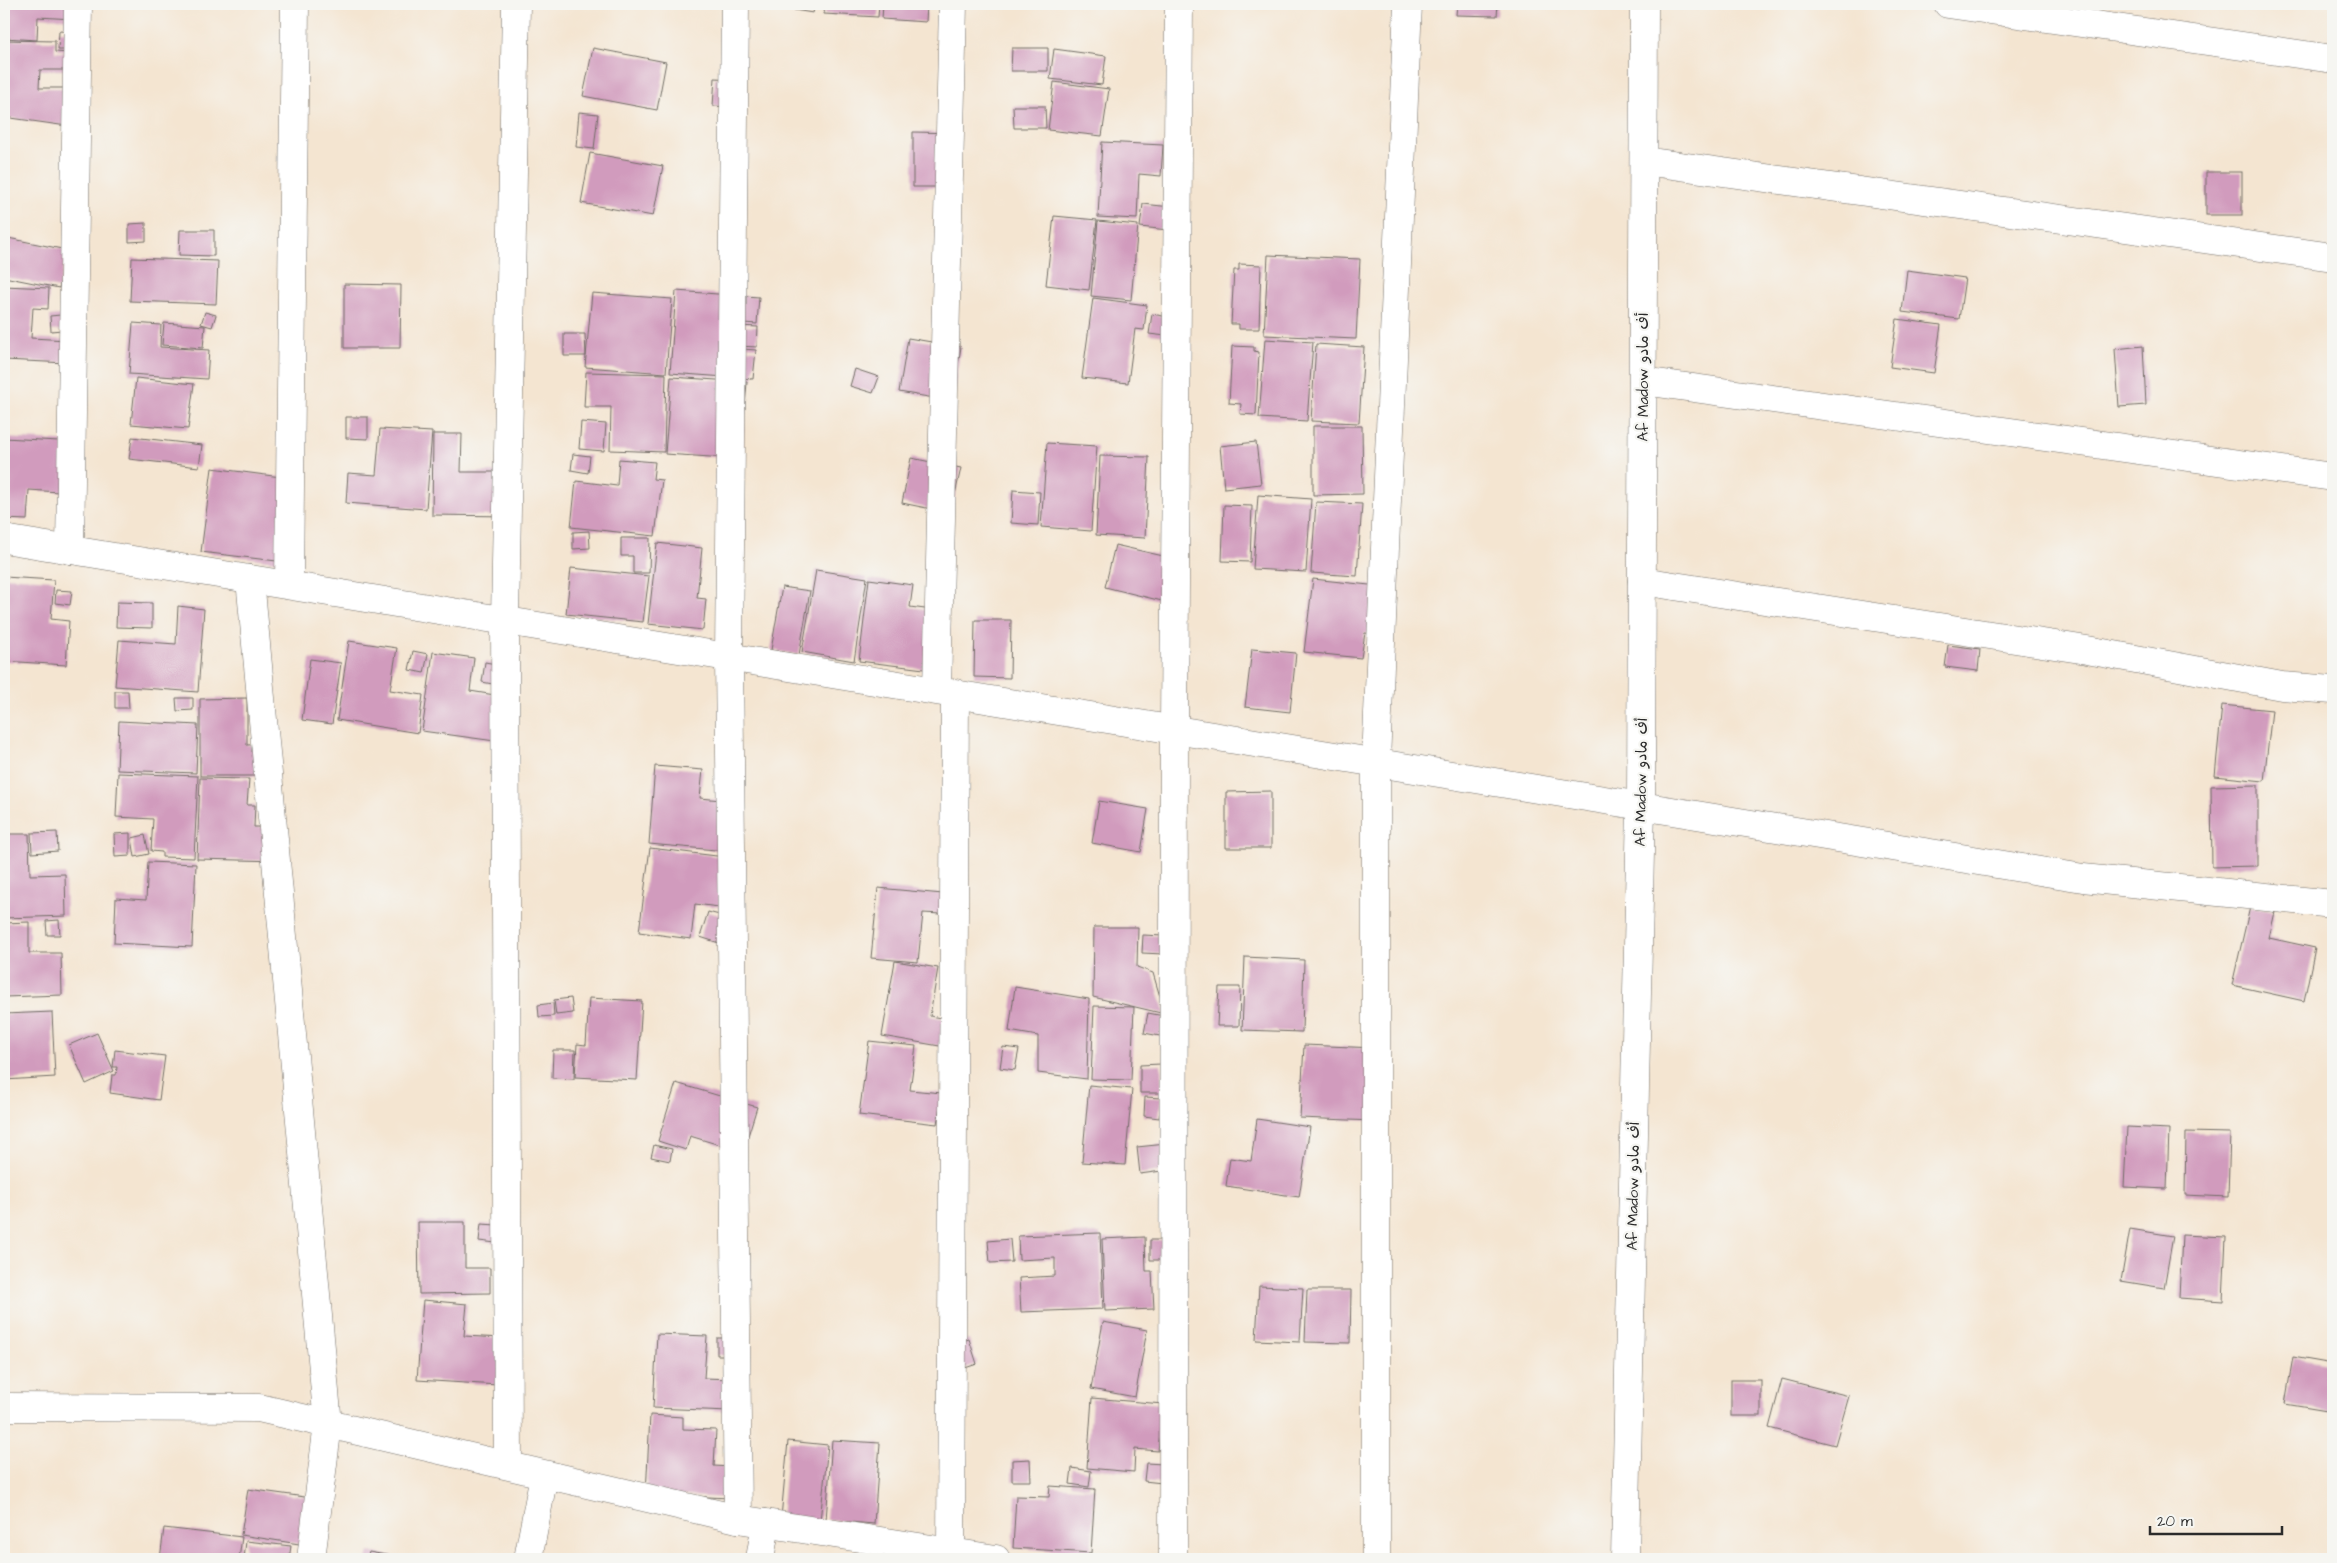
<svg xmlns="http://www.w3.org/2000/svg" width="2337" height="1563" font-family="'Architects Daughter','Playpen Sans Arabic',sans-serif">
	<rect width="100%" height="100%" fill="#f6f6f2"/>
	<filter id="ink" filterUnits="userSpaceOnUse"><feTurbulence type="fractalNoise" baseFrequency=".02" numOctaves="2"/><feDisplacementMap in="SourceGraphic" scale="10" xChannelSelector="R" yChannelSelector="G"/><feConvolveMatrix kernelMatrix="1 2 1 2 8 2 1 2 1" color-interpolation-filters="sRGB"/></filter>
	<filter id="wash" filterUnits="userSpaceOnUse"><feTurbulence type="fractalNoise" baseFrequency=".0096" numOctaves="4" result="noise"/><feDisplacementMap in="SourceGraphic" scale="20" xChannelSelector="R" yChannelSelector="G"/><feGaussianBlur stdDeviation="1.12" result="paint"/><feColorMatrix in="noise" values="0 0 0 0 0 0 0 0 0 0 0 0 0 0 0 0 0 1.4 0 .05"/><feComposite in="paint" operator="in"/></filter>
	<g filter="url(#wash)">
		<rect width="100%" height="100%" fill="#f4e5d1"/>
		<g id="blocks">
			<!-- building -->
			<g fill="#d19bbd">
				<polygon points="4,4 74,4 73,19 38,17 37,40 4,38"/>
				<polygon points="795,4 815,4 813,13 794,10"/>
				<polygon points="825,4 879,4 878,17 824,14"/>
				<polygon points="883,4 927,4 926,22 882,19"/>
				<polygon points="1457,4 1498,4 1497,16 1456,15"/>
				<polygon points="59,31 73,32 73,50 58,50"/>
				<polygon points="4,40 55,41 55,52 70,53 70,70 40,70 39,88 69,88 67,126 4,117"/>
				<polygon points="593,48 666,62 657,110 583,96"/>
				<polygon points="1012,48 1048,48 1048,71 1011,71"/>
				<polygon points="1054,49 1106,56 1102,85 1050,79"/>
				<polygon points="715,78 732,79 730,107 713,106"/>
				<polygon points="1054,82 1109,89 1102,136 1048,130"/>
				<polygon points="1013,106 1045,106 1046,128 1014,128"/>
				<polygon points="579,112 598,114 594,149 576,147"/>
				<polygon points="913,132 957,133 956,187 913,187"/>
				<polygon points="1102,142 1163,145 1161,176 1139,174 1137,219 1098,217"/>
				<polygon points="590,153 663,166 653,216 581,203"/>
				<rect x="2206" y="172" width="36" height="43"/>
				<polygon points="1143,204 1171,207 1168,230 1140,227"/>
				<polygon points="1054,216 1097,220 1089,290 1046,285"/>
				<polygon points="1098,221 1138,225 1131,300 1091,296"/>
				<polygon points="146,223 146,241 129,242 129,224"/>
				<polygon points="180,230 214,230 214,256 179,255"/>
				<polygon points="8,238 67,250 59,288 4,277 4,259"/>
				<polygon points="1268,255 1360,259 1356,339 1264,335"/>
				<polygon points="132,258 218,261 216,304 130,301"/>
				<polygon points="1239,264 1261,265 1259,329 1239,329 1239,324 1231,324 1234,270 1239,270"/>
				<polygon points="1907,270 1965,278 1959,319 1902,312"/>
				<polygon points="344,284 401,285 400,348 344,348"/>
				<polygon points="4,286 49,288 48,309 33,308 31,338 68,340 67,363 4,360"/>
				<polygon points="676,291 759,297 757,324 730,322 729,348 756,350 753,379 670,373"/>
				<polygon points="592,293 672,299 666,373 585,367"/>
				<polygon points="1093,298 1147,305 1144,330 1135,329 1128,383 1082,378"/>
				<polygon points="205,312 216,315 212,327 201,324"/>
				<polygon points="71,314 72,329 51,331 50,316"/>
				<polygon points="1152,314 1168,317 1166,336 1149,334"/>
				<polygon points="1897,319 1941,325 1934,373 1890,367"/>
				<polygon points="133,323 161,325 160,347 209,350 207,379 129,374"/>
				<polygon points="164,323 205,326 203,348 162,345"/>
				<polygon points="739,326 758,327 757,347 738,346"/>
				<polygon points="564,334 585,334 586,356 564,356"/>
				<polygon points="908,338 961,347 952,401 899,392"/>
				<polygon points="1265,339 1313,342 1307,421 1259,418"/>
				<polygon points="1316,344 1364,347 1359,423 1311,421"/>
				<polygon points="1232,346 1254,347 1254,351 1259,352 1256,415 1240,414 1241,404 1229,403"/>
				<polygon points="2143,346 2146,405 2119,407 2115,349"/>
				<polygon points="855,369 879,377 873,393 850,386"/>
				<polygon points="586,372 666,374 664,452 610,450 611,407 584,407"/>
				<polygon points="671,377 747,382 741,459 665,454"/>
				<polygon points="136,378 194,384 188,429 131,424"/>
				<polygon points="346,417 368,417 368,439 346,438"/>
				<polygon points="581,422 606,424 604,451 579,449"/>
				<polygon points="1313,426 1362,426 1363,494 1313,495"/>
				<polygon points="380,429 432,432 426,509 346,503 348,473 376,475"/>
				<polygon points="433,434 462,434 461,472 510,472 510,516 432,515"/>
				<polygon points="132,437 202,445 199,467 129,459"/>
				<polygon points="4,438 77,442 74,493 29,490 27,520 4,519"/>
				<polygon points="1256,442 1261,484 1224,488 1220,446"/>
				<polygon points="1047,443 1097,446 1091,531 1041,527"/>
				<polygon points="573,454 590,456 588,473 571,470"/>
				<polygon points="1100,456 1149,457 1145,538 1096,535"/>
				<polygon points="911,458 961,468 951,513 902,503"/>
				<polygon points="619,459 655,462 653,479 662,480 655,536 571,527 576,481 617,486"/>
				<polygon points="212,468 296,479 285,562 201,552"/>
				<polygon points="1013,490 1040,492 1038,525 1011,523"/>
				<polygon points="1258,495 1311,499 1306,572 1253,569"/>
				<polygon points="1316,502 1362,504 1357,576 1311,573"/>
				<polygon points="1224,505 1252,506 1250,562 1222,561"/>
				<polygon points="589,531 590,548 573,549 573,532"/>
				<polygon points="621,538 650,538 649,573 633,573 633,556 621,556"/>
				<polygon points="657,543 702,548 697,598 706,599 703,630 648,624"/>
				<polygon points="1115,545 1172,558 1162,601 1105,587"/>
				<polygon points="571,568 649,576 643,622 566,614"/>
				<polygon points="816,570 867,578 854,661 802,652"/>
				<polygon points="4,577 54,580 51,619 69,621 66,665 4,661"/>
				<polygon points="869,579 913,585 910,607 932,610 924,669 859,661"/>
				<polygon points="1313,579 1388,587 1382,635 1365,633 1361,658 1304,652"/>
				<polygon points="782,587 810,591 799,655 771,650"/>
				<polygon points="56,590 72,591 70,605 55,603"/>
				<polygon points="117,602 152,603 152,628 116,627"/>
				<polygon points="178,606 204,609 198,692 115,686 119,640 176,644"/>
				<polygon points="975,620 1011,620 1010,678 974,677"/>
				<polygon points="349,641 397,648 390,690 423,695 418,733 337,720"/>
				<polygon points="1948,645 1980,649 1978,671 1945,667"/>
				<polygon points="1252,649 1296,653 1290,712 1245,707"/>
				<polygon points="413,651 428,654 424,673 409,670"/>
				<polygon points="433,652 474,658 470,691 501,696 495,741 422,731"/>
				<polygon points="310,659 341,663 332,724 302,720"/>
				<polygon points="485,662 507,666 503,686 482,682"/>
				<polygon points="115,691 128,691 129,708 115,708"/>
				<polygon points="176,698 193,698 193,710 177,711"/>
				<polygon points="247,698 247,745 265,744 265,776 200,776 200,699"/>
				<polygon points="2222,705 2272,710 2264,781 2215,776"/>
				<polygon points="119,721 198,725 196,773 117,770"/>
				<polygon points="655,766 703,770 700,798 732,801 727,851 649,844"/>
				<polygon points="118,773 198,776 194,858 162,857 162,852 151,851 153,819 116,817"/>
				<polygon points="200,778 249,779 247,805 255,805 254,827 281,827 280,861 197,859"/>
				<polygon points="2258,785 2258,866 2212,867 2211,786"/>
				<polygon points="1271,791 1271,848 1226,848 1226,792"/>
				<polygon points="1099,801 1148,809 1141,852 1092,843"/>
				<polygon points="57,832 58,851 32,853 31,833"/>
				<polygon points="130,833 130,856 115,857 114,834"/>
				<polygon points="4,834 29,834 30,875 65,874 66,916 4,918"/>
				<polygon points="145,835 149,854 135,857 132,838"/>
				<polygon points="650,848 725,857 719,907 695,904 691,939 639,932"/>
				<polygon points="148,862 196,864 192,947 114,943 116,898 146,900"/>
				<polygon points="878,888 943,894 941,914 923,913 918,962 871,958"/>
				<polygon points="2250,907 2275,912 2269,938 2315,948 2304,1001 2232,985"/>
				<polygon points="708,912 727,917 719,943 700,937"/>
				<polygon points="59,920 60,935 47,935 46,921"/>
				<polygon points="29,922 29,953 61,953 62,995 4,997 4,923"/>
				<polygon points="1094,927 1138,927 1137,967 1153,973 1165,1014 1093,997"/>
				<polygon points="1143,935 1163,936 1163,954 1142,953"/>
				<polygon points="1245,957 1304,960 1302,1032 1242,1030"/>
				<polygon points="895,961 938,968 930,1016 962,1022 957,1049 882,1036"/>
				<polygon points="1015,987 1089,999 1087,1079 1038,1073 1038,1036 1009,1031"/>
				<polygon points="1219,987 1240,987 1239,1026 1217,1026"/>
				<polygon points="571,998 573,1013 556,1015 554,1000"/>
				<polygon points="589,998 642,1001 637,1080 575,1077 577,1044 586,1045"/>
				<polygon points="553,1003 554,1016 539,1017 538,1005"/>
				<polygon points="1094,1006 1134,1007 1131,1080 1091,1079"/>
				<polygon points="52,1012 55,1077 4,1080 4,1014"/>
				<polygon points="1148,1013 1164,1016 1160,1036 1144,1033"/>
				<polygon points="97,1033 114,1071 86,1084 69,1045"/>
				<polygon points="869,1041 916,1046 910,1090 942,1093 937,1124 859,1115"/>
				<polygon points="1304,1045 1376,1048 1373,1121 1300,1118"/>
				<polygon points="1003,1047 1019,1049 1015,1070 1000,1068"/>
				<polygon points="115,1050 165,1056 159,1100 110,1093 112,1075 116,1075 117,1067 113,1067"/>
				<polygon points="553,1050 575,1050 574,1079 552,1078"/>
				<polygon points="1161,1064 1162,1093 1140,1093 1140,1065"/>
				<polygon points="676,1083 757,1107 743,1152 690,1136 686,1150 658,1141"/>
				<polygon points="1089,1085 1132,1089 1125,1165 1082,1162"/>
				<polygon points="1145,1097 1161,1098 1159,1118 1144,1116"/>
				<polygon points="1257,1119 1310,1127 1299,1197 1226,1186 1230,1158 1251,1161"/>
				<polygon points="2127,1127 2169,1129 2167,1189 2124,1187"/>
				<polygon points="2186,1132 2230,1133 2228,1197 2185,1195"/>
				<polygon points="1166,1144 1169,1170 1140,1174 1137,1147"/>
				<polygon points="654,1145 672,1149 670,1161 651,1157"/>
				<polygon points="418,1222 465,1222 465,1268 490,1268 490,1293 419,1294"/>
				<polygon points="481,1224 497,1225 496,1243 479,1241"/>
				<polygon points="2130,1229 2173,1236 2164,1288 2121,1281"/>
				<polygon points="1100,1233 1103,1309 1021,1312 1019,1278 1055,1276 1055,1258 1019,1260 1018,1236"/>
				<polygon points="2182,1235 2226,1237 2223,1301 2179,1298"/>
				<polygon points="1145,1237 1146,1271 1152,1271 1154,1309 1105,1311 1102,1239"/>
				<polygon points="1010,1239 1012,1262 990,1263 988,1241"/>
				<polygon points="1150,1240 1172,1240 1173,1260 1150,1260"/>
				<polygon points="1259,1286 1303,1288 1300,1342 1256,1340"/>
				<polygon points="1307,1290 1351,1290 1350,1343 1305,1342"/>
				<polygon points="423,1300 467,1304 464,1336 502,1338 498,1385 417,1380"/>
				<polygon points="1103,1322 1147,1330 1135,1397 1091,1389"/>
				<polygon points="657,1334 707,1336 704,1378 731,1379 730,1411 653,1408"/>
				<polygon points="717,1338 733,1338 732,1355 717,1355"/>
				<polygon points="969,1339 977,1364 947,1374 939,1348"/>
				<polygon points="2293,1357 2333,1364 2333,1412 2285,1404"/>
				<polygon points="1782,1379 1849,1396 1835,1445 1769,1428"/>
				<rect x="1731" y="1380" width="30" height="36"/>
				<polygon points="1092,1398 1163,1404 1158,1451 1135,1449 1134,1472 1087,1468"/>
				<polygon points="650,1415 683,1417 683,1429 716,1430 714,1466 730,1467 729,1498 646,1494"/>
				<polygon points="832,1440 880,1443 874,1524 826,1520"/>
				<polygon points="788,1441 828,1445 820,1521 781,1518"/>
				<polygon points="1030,1459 1031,1481 1012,1481 1012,1460"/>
				<polygon points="1146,1463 1163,1464 1162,1483 1144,1481"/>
				<polygon points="1072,1468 1091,1471 1089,1487 1070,1484"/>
				<polygon points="1050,1486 1095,1489 1091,1553 1013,1548 1016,1496 1049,1497"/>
				<polygon points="248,1489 319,1499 312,1546 241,1535"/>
				<polygon points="164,1528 242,1537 239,1559 160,1559"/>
				<polygon points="246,1541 291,1546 289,1559 244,1559"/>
				<polygon points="369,1552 404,1558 404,1559 367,1559"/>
			</g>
		</g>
	</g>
	<g filter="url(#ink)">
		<use href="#blocks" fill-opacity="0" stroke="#716c65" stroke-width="1"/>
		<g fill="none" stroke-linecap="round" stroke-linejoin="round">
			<!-- minor casing -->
			<g stroke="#716c65" stroke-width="29">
				<g id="minor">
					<polyline points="735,4 729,657 738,1519"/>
					<polyline points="1948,4 2333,59"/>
					<polyline points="1644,161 2333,257"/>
					<polyline points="1643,381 2333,477"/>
					<polyline points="4,539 2083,878 2333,904"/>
					<polyline points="70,550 78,4"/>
					<polyline points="250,579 328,1424 311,1559"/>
					<polyline points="1642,581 2087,650 2282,686 2333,690"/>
					<polyline points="289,585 295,4"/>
					<polyline points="937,690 953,4"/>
					<polyline points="4,1407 259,1408 738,1519 996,1559"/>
					<polyline points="508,1465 505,620 516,4"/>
					<polyline points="951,1553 955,693"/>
					<polyline points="528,1559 544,1475"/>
					<polyline points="760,1559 766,1523"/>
					<polyline points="1173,1559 1174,729 1179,4"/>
					<polyline points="1376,1559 1376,761 1408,4"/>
					<polyline points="1625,1559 1641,805 1644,4"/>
				</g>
			</g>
			<!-- minor -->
			<use href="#minor" stroke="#fff" stroke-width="28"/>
		</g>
	</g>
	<g text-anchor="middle" stroke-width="4.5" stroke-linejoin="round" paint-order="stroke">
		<!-- street labels -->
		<g font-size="15" fill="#2b2b2b" stroke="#f6f6f2">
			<text transform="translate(1643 377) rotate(-90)" y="5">Af Madow أف مادو</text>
			<text transform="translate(1641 782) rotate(-89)" y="5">Af Madow أف مادو</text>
			<text transform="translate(1633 1186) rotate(-89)" y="5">Af Madow أف مادو</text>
		</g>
	</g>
	<!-- margin -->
	<rect width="2337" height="1563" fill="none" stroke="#f6f6f2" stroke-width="20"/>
	<!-- scale -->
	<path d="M2150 1526v8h132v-8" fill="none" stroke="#2b2b2b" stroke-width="2.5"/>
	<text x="2157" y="1526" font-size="15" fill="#2b2b2b" stroke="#f6f6f2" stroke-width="4" paint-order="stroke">20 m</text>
</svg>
